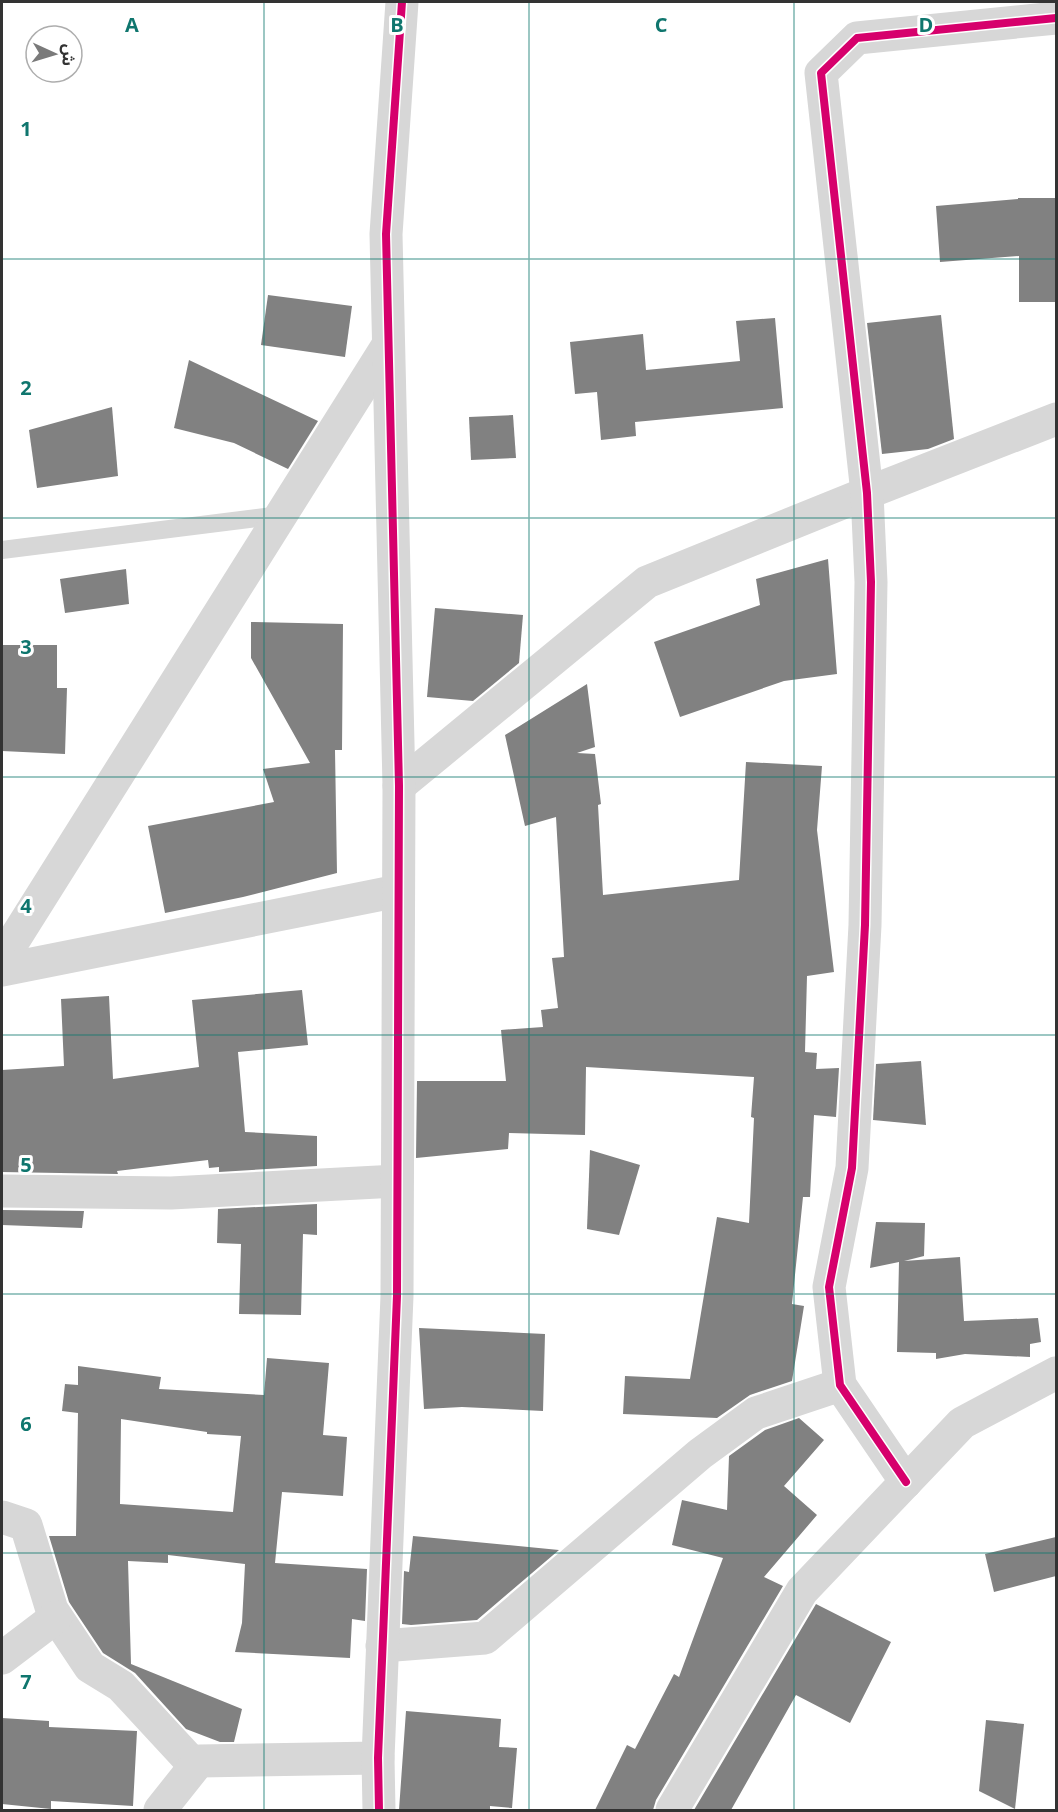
<svg xmlns="http://www.w3.org/2000/svg" width="1058" height="1812" font-family="'Open Sans','Noto Sans Arabic',sans-serif">
	<rect width="100%" height="100%" fill="#fff"/>
	<!-- building -->
	<g fill="#818181" fill-rule="evenodd">
		<polygon points="1018,198 1055,198 1055,302 1019,302 1019,256 940,262 936,206 1018,199"/>
		<polygon points="268,295 352,306 345,357 261,345"/>
		<polygon points="941,315 954,439 928,449 882,454 867,323"/>
		<polygon points="775,318 783,408 635,422 636,436 601,440 597,392 575,394 570,342 643,334 646,370 740,361 736,321"/>
		<polygon points="189,360 318,421 288,469 234,443 174,428"/>
		<polygon points="112,407 118,476 37,488 29,430"/>
		<polygon points="513,415 516,458 471,460 469,417"/>
		<polygon points="828,559 837,674 784,681 680,717 654,642 760,605 756,579"/>
		<polygon points="126,569 129,604 65,613 60,579"/>
		<polygon points="435,608 523,615 519,663 473,701 427,697"/>
		<polygon points="251,622 343,624 342,750 335,750 337,873 243,897 165,913 148,826 274,802 263,769 310,763 251,658"/>
		<polygon points="2,645 57,645 57,688 67,688 65,754 2,751"/>
		<polygon points="587,684 595,747 577,753 595,754 601,804 598,805 603,895 739,880 746,762 822,766 817,830 834,972 807,976 805,1052 817,1053 816,1069 839,1068 836,1117 814,1115 810,1197 803,1197 792,1304 804,1306 792,1381 750,1395 717,1418 623,1414 625,1376 690,1379 717,1217 749,1223 754,1118 751,1117 754,1077 586,1067 585,1135 509,1133 508,1149 416,1158 417,1081 506,1081 501,1030 543,1027 541,1010 558,1008 552,958 564,957 556,817 525,826 505,735"/>
		<polygon points="302,990 308,1045 238,1052 245,1132 317,1136 317,1166 219,1172 219,1167 209,1168 208,1160 117,1171 118,1174 2,1172 2,1070 64,1066 61,999 109,996 113,1079 199,1067 192,1000"/>
		<polygon points="921,1061 926,1125 873,1120 876,1064"/>
		<polygon points="590,1150 640,1165 619,1235 587,1229"/>
		<polygon points="317,1204 317,1235 303,1234 301,1315 239,1314 241,1244 217,1243 218,1209"/>
		<polygon points="2,1210 84,1211 82,1228 2,1225"/>
		<polygon points="876,1222 925,1223 924,1256 904,1261 960,1257 964,1321 1038,1318 1041,1342 1030,1344 1030,1357 965,1354 936,1359 936,1353 897,1352 899,1262 870,1268"/>
		<polygon points="419,1328 545,1334 543,1411 462,1407 424,1409"/>
		<path d="M267 1358 329 1363 323 1435 347 1437 343 1496 282 1492 275 1563 367 1569 365 1621 352 1619 350 1658 235 1652 242 1623 245 1564 168 1555V1563L128 1561 131 1664 242 1709 234 1742H220L186 1729 135 1673 103 1653 69 1602 49 1536H76L78 1413 62 1411 65 1384 78 1385V1366L161 1377 159 1389 264 1395ZM121 1419 207 1432V1434L241 1436 233 1512 120 1504Z"/>
		<polygon points="799,1418 824,1440 784,1486 817,1515 764,1577 783,1586 656,1800 653,1810 595,1810 627,1745 635,1749 674,1674 679,1677 723,1558 672,1545 682,1500 727,1510 729,1456 765,1430"/>
		<polygon points="413,1536 559,1550 477,1620 411,1625 402,1624 404,1571 409,1572"/>
		<polygon points="1056,1537 1056,1576 994,1592 985,1554"/>
		<polygon points="816,1604 891,1642 850,1723 796,1695 731,1810 694,1810"/>
		<polygon points="406,1711 501,1719 499,1747 517,1748 512,1808 490,1806 490,1810 399,1810"/>
		<polygon points="2,1718 49,1721 49,1727 137,1731 133,1806 51,1801 51,1809 2,1804"/>
		<polygon points="986,1720 1024,1724 1015,1809 979,1791"/>
	</g>
	<g fill="none" stroke-linecap="round" stroke-linejoin="round">
		<!-- service -->
		<polyline stroke="#d7d7d7" stroke-width="18" points="2,550 281,515"/>
		<!-- minor -->
		<g stroke="#d7d7d7" stroke-width="33">
			<polyline points="399,786 647,582 867,493 1056,419"/>
			<polyline points="2,959 388,345"/>
			<polyline points="2,970 398,891"/>
			<polyline points="2,1191 171,1193 397,1181"/>
			<polyline points="906,1482 840,1385 829,1287 852,1168 865,925 871,582 867,493 821,73 857,38 1056,18"/>
			<polyline points="2,1517 26,1525 52,1610 90,1667 121,1686 195,1766"/>
			<polyline points="382,1646 485,1638 700,1454 756,1413 840,1385"/>
			<polyline points="2,1658 56,1617"/>
			<polyline points="160,1810 195,1766 200,1761 378,1758"/>
			<polyline points="379,1810 378,1758 397,1296 399,786 386,234 402,2"/>
			<polyline points="672,1810 802,1591 962,1423 1056,1373"/>
		</g>
		<!-- cycleway casing -->
		<g stroke="#fff" stroke-width="11">
			<g id="cycleway">
				<polyline points="906,1482 840,1385 829,1287 852,1168 865,925 871,582 867,493 821,73 857,38 1056,18"/>
				<polyline points="379,1810 378,1758 397,1296 399,786 386,234 402,2"/>
			</g>
		</g>
		<!-- cycleway -->
		<use href="#cycleway" stroke="#d6006c" stroke-width="8"/>
	</g>
	<!-- grid -->
	<path fill="none" stroke="#0f766e" stroke-width="1.5" stroke-opacity="0.55" d="M264 2V1810M529 2V1810M794 2V1810M2 259H1056M2 518H1056M2 777H1056M2 1035H1056M2 1294H1056M2 1553H1056"/>
	<g font-size="20" text-anchor="middle" font-weight="bold" fill="#0f766e" stroke="#fff" stroke-width="6" stroke-linejoin="round" paint-order="stroke">
		<text x="132" y="32">A</text>
		<text x="397" y="32">B</text>
		<text x="661" y="32">C</text>
		<text x="926" y="32">D</text>
		<text x="26" y="136">1</text>
		<text x="26" y="395">2</text>
		<text x="26" y="654">3</text>
		<text x="26" y="913">4</text>
		<text x="26" y="1172">5</text>
		<text x="26" y="1431">6</text>
		<text x="26" y="1689">7</text>
	</g>
	<!-- border -->
	<rect width="1058" height="1812" fill="none" stroke="#333333" stroke-width="6"/>
	<!-- north arrow -->
	<g transform="translate(54 54) rotate(94)"><circle r="28" fill="#ffffff" stroke="#adadad" stroke-width="1.5"/>
	<path d="M0-4.5L10 22L0 15L-10 22Z" fill="#7a7a7a"/>
	<text y="-9" font-size="16" font-weight="bold" text-anchor="middle" fill="#333333">ش</text>
	</g>
</svg>
